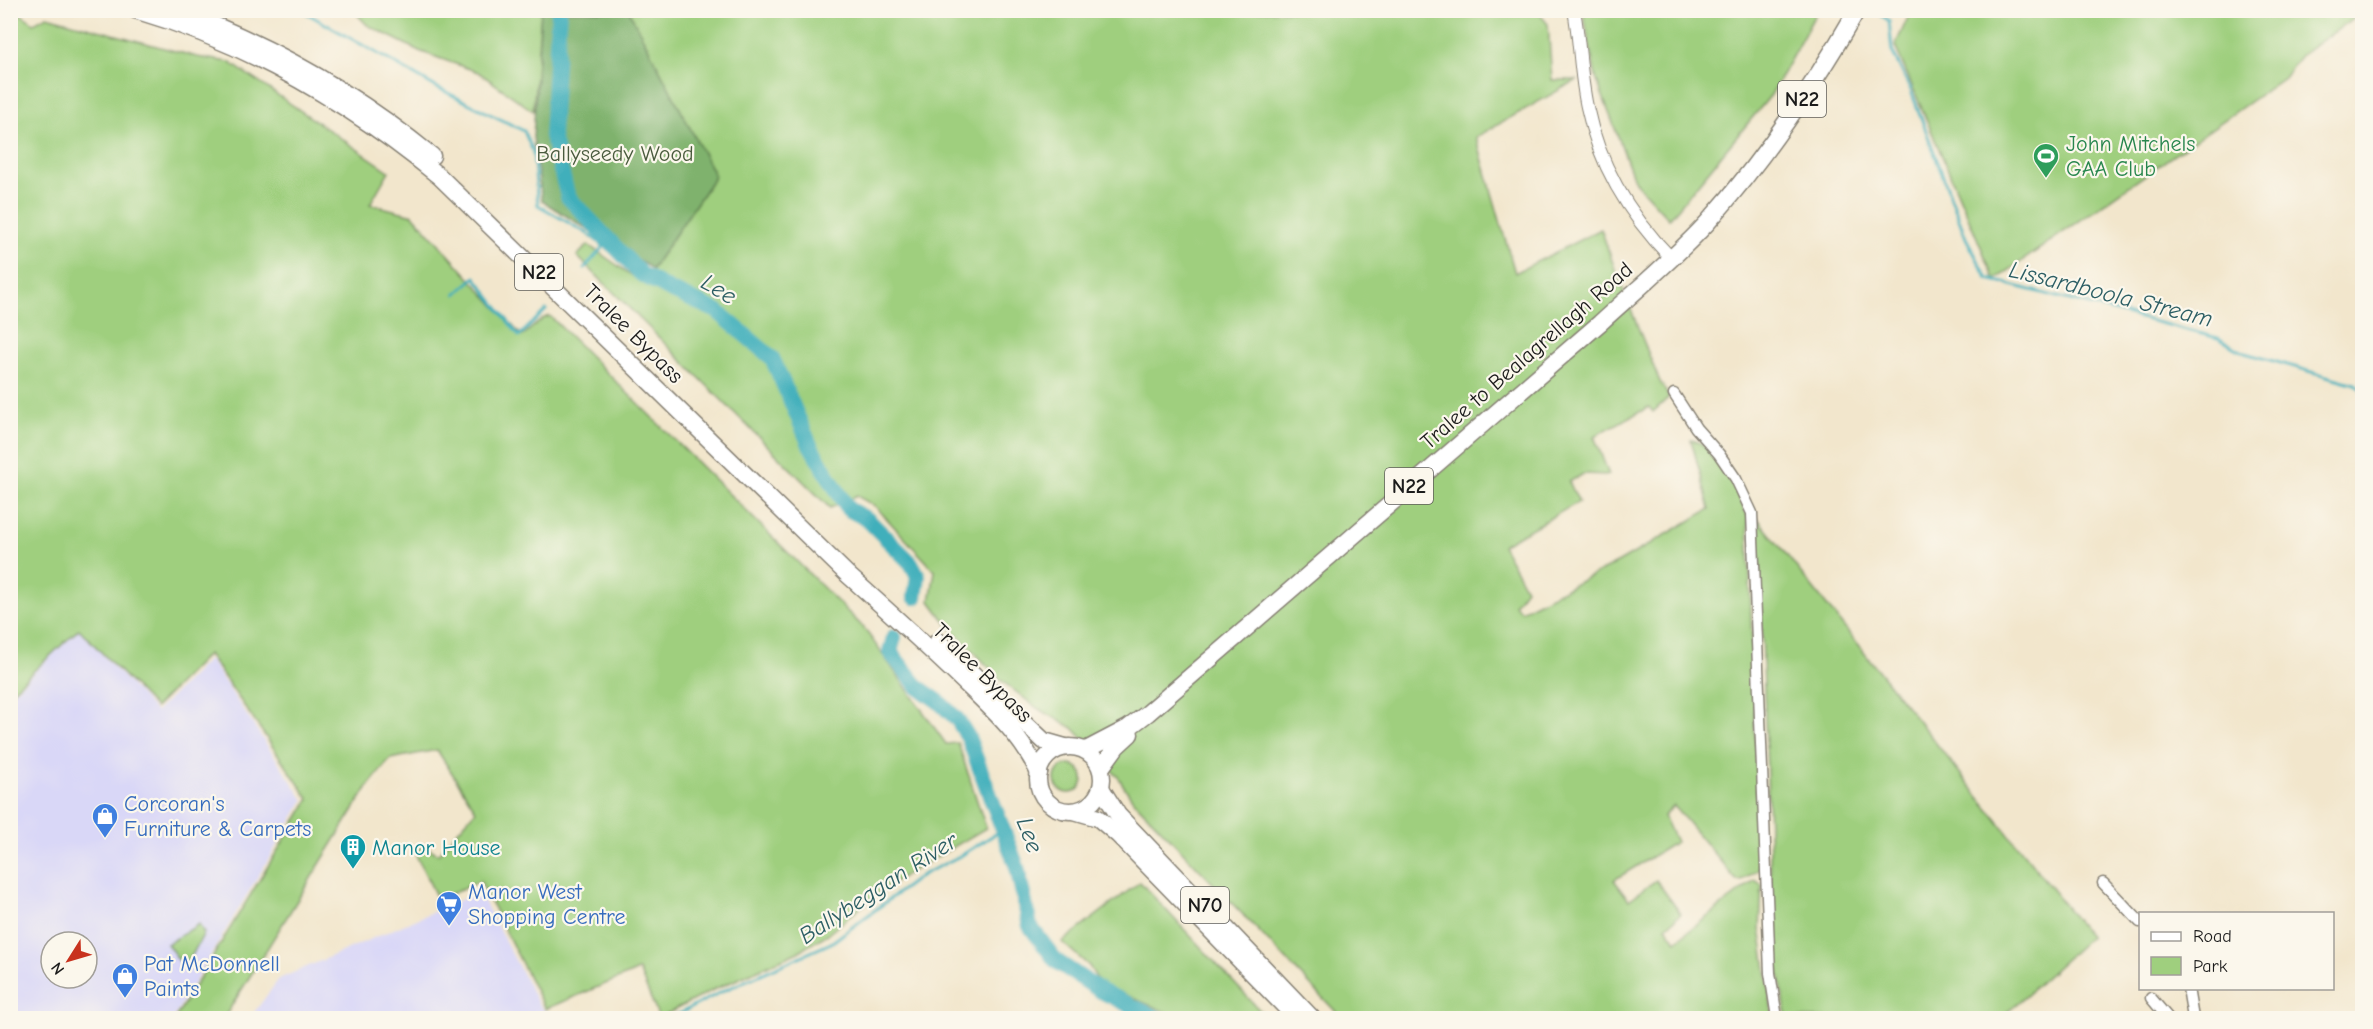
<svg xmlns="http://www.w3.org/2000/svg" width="2373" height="1029" font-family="'Comic Neue',sans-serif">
	<rect width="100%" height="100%" fill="#fbf7ec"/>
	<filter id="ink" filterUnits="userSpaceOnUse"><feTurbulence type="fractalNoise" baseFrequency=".0167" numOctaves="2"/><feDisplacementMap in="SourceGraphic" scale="12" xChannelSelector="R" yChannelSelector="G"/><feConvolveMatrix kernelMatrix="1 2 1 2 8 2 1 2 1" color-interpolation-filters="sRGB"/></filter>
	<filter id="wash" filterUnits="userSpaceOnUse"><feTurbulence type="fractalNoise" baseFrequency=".008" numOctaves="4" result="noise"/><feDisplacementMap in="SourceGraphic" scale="24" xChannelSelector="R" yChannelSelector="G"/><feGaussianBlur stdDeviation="1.35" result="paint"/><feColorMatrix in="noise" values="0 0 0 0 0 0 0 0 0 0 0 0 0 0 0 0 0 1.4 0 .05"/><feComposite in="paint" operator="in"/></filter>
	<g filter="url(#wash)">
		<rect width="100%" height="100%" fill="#f2e6cc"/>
		<!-- built -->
		<g fill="#d9d7f7" fill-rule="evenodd">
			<path d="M79 630 156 712 209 659 304 800 173 1018H11V694ZM51 942H87V978H51Z"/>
			<polygon points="479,892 538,1003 550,1018 250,1018 279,979"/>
		</g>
		<!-- green -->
		<g fill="#9fcf7e" stroke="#5e764d" stroke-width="1.5">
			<polygon points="354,11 541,11 533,111 478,72 419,51 367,25"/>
			<path d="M629 11H1537L1548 24 1552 80H1577L1476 137 1515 273 1601 229 1616 272 1659 380 1669 397 1653 412 1649 407 1594 436 1609 475 1583 474 1569 482 1579 502 1502 545 1526 589 1514 605 1521 611 1619 562 1710 509 1691 440C1715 442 1739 496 1748 517L1759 869 1741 881H1737L1674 806 1664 816 1676 842 1614 880 1629 900 1656 880 1681 914 1666 927 1676 941 1755 880 1762 885 1760 928 1773 1018H1342L1132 799 1118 777 1073 728 1037 708 1002 681 947 624 930 601 935 571 875 506 857 496 830 508 577 256 588 245 640 281 652 269 715 176Z"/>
			<polygon points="1583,11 1583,10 1817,11 1771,95 1669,219 1635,182 1596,78"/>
			<polygon points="1911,11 2362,10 2362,13 2302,54 2284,78 1995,280 1895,46"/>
			<polygon points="11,12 19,13 34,23 47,16 197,57 229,62 389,171 370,204 413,215 522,336 544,318 550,316 864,628 946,744 958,743 986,828 887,886 828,934 798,952 713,990 659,1018 639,970 545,1009 480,881 438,900 416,855 422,844 438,854 476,810 437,750 390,759 369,785 224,1018 175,1018 309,799 208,654 155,708 79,629 11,692"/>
			<polygon points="1758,519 2090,937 2001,1018 1787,1018 1773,940"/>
			<circle cx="1069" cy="779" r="14"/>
			<polygon points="1140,882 1267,1018 1180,1018 1100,984 1089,966 1062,942"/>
			<polygon points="199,924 204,933 190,959 181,963 167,944"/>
		</g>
		<!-- forest -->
		<polygon fill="#7fb26d" stroke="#4e6744" stroke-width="1.5" points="541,11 629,11 715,176 652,269 542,201 533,137"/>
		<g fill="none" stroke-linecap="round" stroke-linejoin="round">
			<!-- stream -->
			<g stroke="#3fafbb" stroke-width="3">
				<polyline points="301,10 436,87 524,131 533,152 538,205 588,234 641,274"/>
				<polyline points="1880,14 1889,21 1892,51 1910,88 1966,238 1988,279 2218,338 2245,353 2355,384 2362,390"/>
				<polyline points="585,268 603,247"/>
				<polyline points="456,294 475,277 519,336 546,310"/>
				<polyline points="671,1018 723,991 831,943 922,875 962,855 1003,829"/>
			</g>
			<!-- river -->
			<g stroke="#3fafbb" stroke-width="16">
				<polyline points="559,10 552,136 568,197 641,274 670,290 717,311 772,358 810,445 848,509 867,519 911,563 918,576 915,597"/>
				<polyline points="894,637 890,652 918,687 938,701 957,719 968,737 1017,867 1030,926 1056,961 1101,991 1156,1018"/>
			</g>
		</g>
	</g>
	<g filter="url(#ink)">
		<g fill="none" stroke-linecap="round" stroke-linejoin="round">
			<!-- minor casing -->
			<g stroke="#878174" stroke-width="13">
				<g id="minor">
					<polyline points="1674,394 1696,428 1719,454 1736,479 1752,513 1770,973 1777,1018"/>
					<polyline points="2103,883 2140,922"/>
					<polyline points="2188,988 2193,1018"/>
					<polyline points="2151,998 2168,1018"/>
				</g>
			</g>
			<!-- tertiary casing -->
			<g stroke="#878174" stroke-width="14">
				<path id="tertiary" d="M1574 10C1580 42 1580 75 1587 107 1599 165 1630 216 1671 258"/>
			</g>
			<!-- primary casing -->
			<g stroke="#878174" stroke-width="19">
				<g id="primary">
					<polyline points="1101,788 1118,815 1312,1018"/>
					<polyline points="1074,811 1098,818 1118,835 1296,1018"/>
				</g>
			</g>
			<!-- trunk casing -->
			<g stroke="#878174" stroke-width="19">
				<g id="trunk">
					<path d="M135 10C247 43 350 103 440 177L848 575C887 610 926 645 963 681 992 709 1021 735 1039 773"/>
					<path d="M176 10C269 44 355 93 432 156"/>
					<polyline points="938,641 1044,741 1065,747"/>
					<circle cx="1070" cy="779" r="32"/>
					<path d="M1086 750 1128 728 1148 713 1600 323C1636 290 1674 259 1707 223 1765 158 1814 85 1857 10"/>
					<polyline points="1101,768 1117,746 1130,734"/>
				</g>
			</g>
			<!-- minor -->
			<use href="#minor" stroke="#fff" stroke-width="10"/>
			<!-- tertiary -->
			<use href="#tertiary" stroke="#fff" stroke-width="12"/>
			<!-- primary -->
			<use href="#primary" stroke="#fff" stroke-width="16"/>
			<!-- trunk -->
			<use href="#trunk" stroke="#fff" stroke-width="16"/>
		</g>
	</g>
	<!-- icons -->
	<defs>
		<g id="stadium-pin" transform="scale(1.35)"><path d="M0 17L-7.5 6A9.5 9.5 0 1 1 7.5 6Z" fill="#2e9e5b" stroke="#fbf7ec"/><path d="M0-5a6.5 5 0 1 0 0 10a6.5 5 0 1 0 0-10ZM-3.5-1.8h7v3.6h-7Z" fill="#fff"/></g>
		<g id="shop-pin" transform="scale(1.35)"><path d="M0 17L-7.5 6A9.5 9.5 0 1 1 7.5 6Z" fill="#3f7fe0" stroke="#fbf7ec"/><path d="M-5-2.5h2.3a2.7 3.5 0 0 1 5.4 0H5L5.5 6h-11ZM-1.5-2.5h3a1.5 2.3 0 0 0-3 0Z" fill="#fff"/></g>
		<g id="building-pin" transform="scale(1.35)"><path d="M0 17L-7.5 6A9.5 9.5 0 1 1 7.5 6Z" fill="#0f9aa8" stroke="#fbf7ec"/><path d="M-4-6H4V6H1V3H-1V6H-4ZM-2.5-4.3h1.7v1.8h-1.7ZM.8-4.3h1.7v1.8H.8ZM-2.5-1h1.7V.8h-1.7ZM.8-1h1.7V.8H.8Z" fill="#fff"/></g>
		<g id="supermarket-pin" transform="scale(1.35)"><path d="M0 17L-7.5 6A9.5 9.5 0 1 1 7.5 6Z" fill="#3f7fe0" stroke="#fbf7ec"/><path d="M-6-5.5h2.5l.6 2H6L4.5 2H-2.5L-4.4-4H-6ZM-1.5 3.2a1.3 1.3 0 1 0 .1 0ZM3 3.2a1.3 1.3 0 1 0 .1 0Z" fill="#fff"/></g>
	</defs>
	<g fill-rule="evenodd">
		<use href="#stadium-pin" x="2046" y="156"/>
		<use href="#shop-pin" x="105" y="816"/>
		<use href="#building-pin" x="353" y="847"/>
		<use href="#supermarket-pin" x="449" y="904"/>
		<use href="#shop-pin" x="125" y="976"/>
	</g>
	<g text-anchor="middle" stroke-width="4.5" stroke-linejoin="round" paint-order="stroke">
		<!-- shield labels -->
		<g fill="#fbf7ec" stroke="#5f5e5a" stroke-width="1.5">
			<rect x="1778" y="81" width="48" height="36" rx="4.5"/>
			<rect x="515" y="254" width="48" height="36" rx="4.5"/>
			<rect x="1385" y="468" width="48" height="36" rx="4.5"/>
			<rect x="1181" y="887" width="48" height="36" rx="4.5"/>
		</g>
		<g font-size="21" font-weight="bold" fill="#1c1c1c">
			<text x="1802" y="106">N22</text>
			<text x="539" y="279">N22</text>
			<text x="1409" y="493">N22</text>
			<text x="1205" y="912">N70</text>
		</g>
		<!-- leisure labels -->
		<g font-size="22" fill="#27864d" stroke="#fbf7ec" text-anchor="start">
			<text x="2066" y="151">John Mitchels<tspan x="2066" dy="25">GAA Club</tspan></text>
		</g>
		<!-- park labels -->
		<g font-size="22" fill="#4a5b3e" stroke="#fbf7ec">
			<text x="615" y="161">Ballyseedy Wood</text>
		</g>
		<!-- street labels -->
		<g font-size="22" fill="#1c1c1c" stroke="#fbf7ec">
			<text transform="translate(634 333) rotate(45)" y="8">Tralee Bypass</text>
			<text transform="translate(1526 355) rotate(-41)" y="8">Tralee to Bealagrellagh Road</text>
			<text transform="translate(983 672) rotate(45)" y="8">Tralee Bypass</text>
		</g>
		<!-- shop labels -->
		<g font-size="22" fill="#366cbe" stroke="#fbf7ec" text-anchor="start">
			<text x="124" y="811">Corcoran's<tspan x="124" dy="25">Furniture &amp; Carpets</tspan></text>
			<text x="468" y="899">Manor West<tspan x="468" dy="25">Shopping Centre</tspan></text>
			<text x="144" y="971">Pat McDonnell<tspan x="144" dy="25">Paints</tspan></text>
		</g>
		<!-- culture labels -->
		<g font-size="22" fill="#0d838f" stroke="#fbf7ec" text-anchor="start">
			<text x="372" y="855">Manor House</text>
		</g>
		<!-- water labels -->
		<g font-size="24" font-style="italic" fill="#2c5e64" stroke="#fbf7ec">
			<text transform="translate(719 289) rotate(31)" y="8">Lee</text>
			<text transform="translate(2111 294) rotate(14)" y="8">Lissardboola Stream</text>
			<text transform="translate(1030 835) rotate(70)" y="8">Lee</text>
			<text transform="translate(878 888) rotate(-33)" y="8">Ballybeggan River</text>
		</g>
	</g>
	<!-- margin -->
	<rect width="2373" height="1029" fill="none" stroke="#fbf7ec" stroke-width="36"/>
	<!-- legend -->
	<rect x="2139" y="912" width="195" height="78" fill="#fbf7ec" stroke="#a29f99" stroke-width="1.5"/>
	<rect x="2151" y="932" width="30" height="9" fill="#ffffff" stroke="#a29f99" stroke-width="1.5"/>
	<text x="2193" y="942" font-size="18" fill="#1c1c1c">Road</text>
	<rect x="2151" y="957" width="30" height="18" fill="#9fcf7e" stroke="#a29f99" stroke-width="1.5"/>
	<text x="2193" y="972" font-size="18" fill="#1c1c1c">Park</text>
	<!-- north arrow -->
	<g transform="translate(69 960) rotate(233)"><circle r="28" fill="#fbf7ec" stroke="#a29f99" stroke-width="1.5"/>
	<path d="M0-4.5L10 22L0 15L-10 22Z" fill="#c8321e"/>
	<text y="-9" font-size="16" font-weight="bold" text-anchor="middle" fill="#1c1c1c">N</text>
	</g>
</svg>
